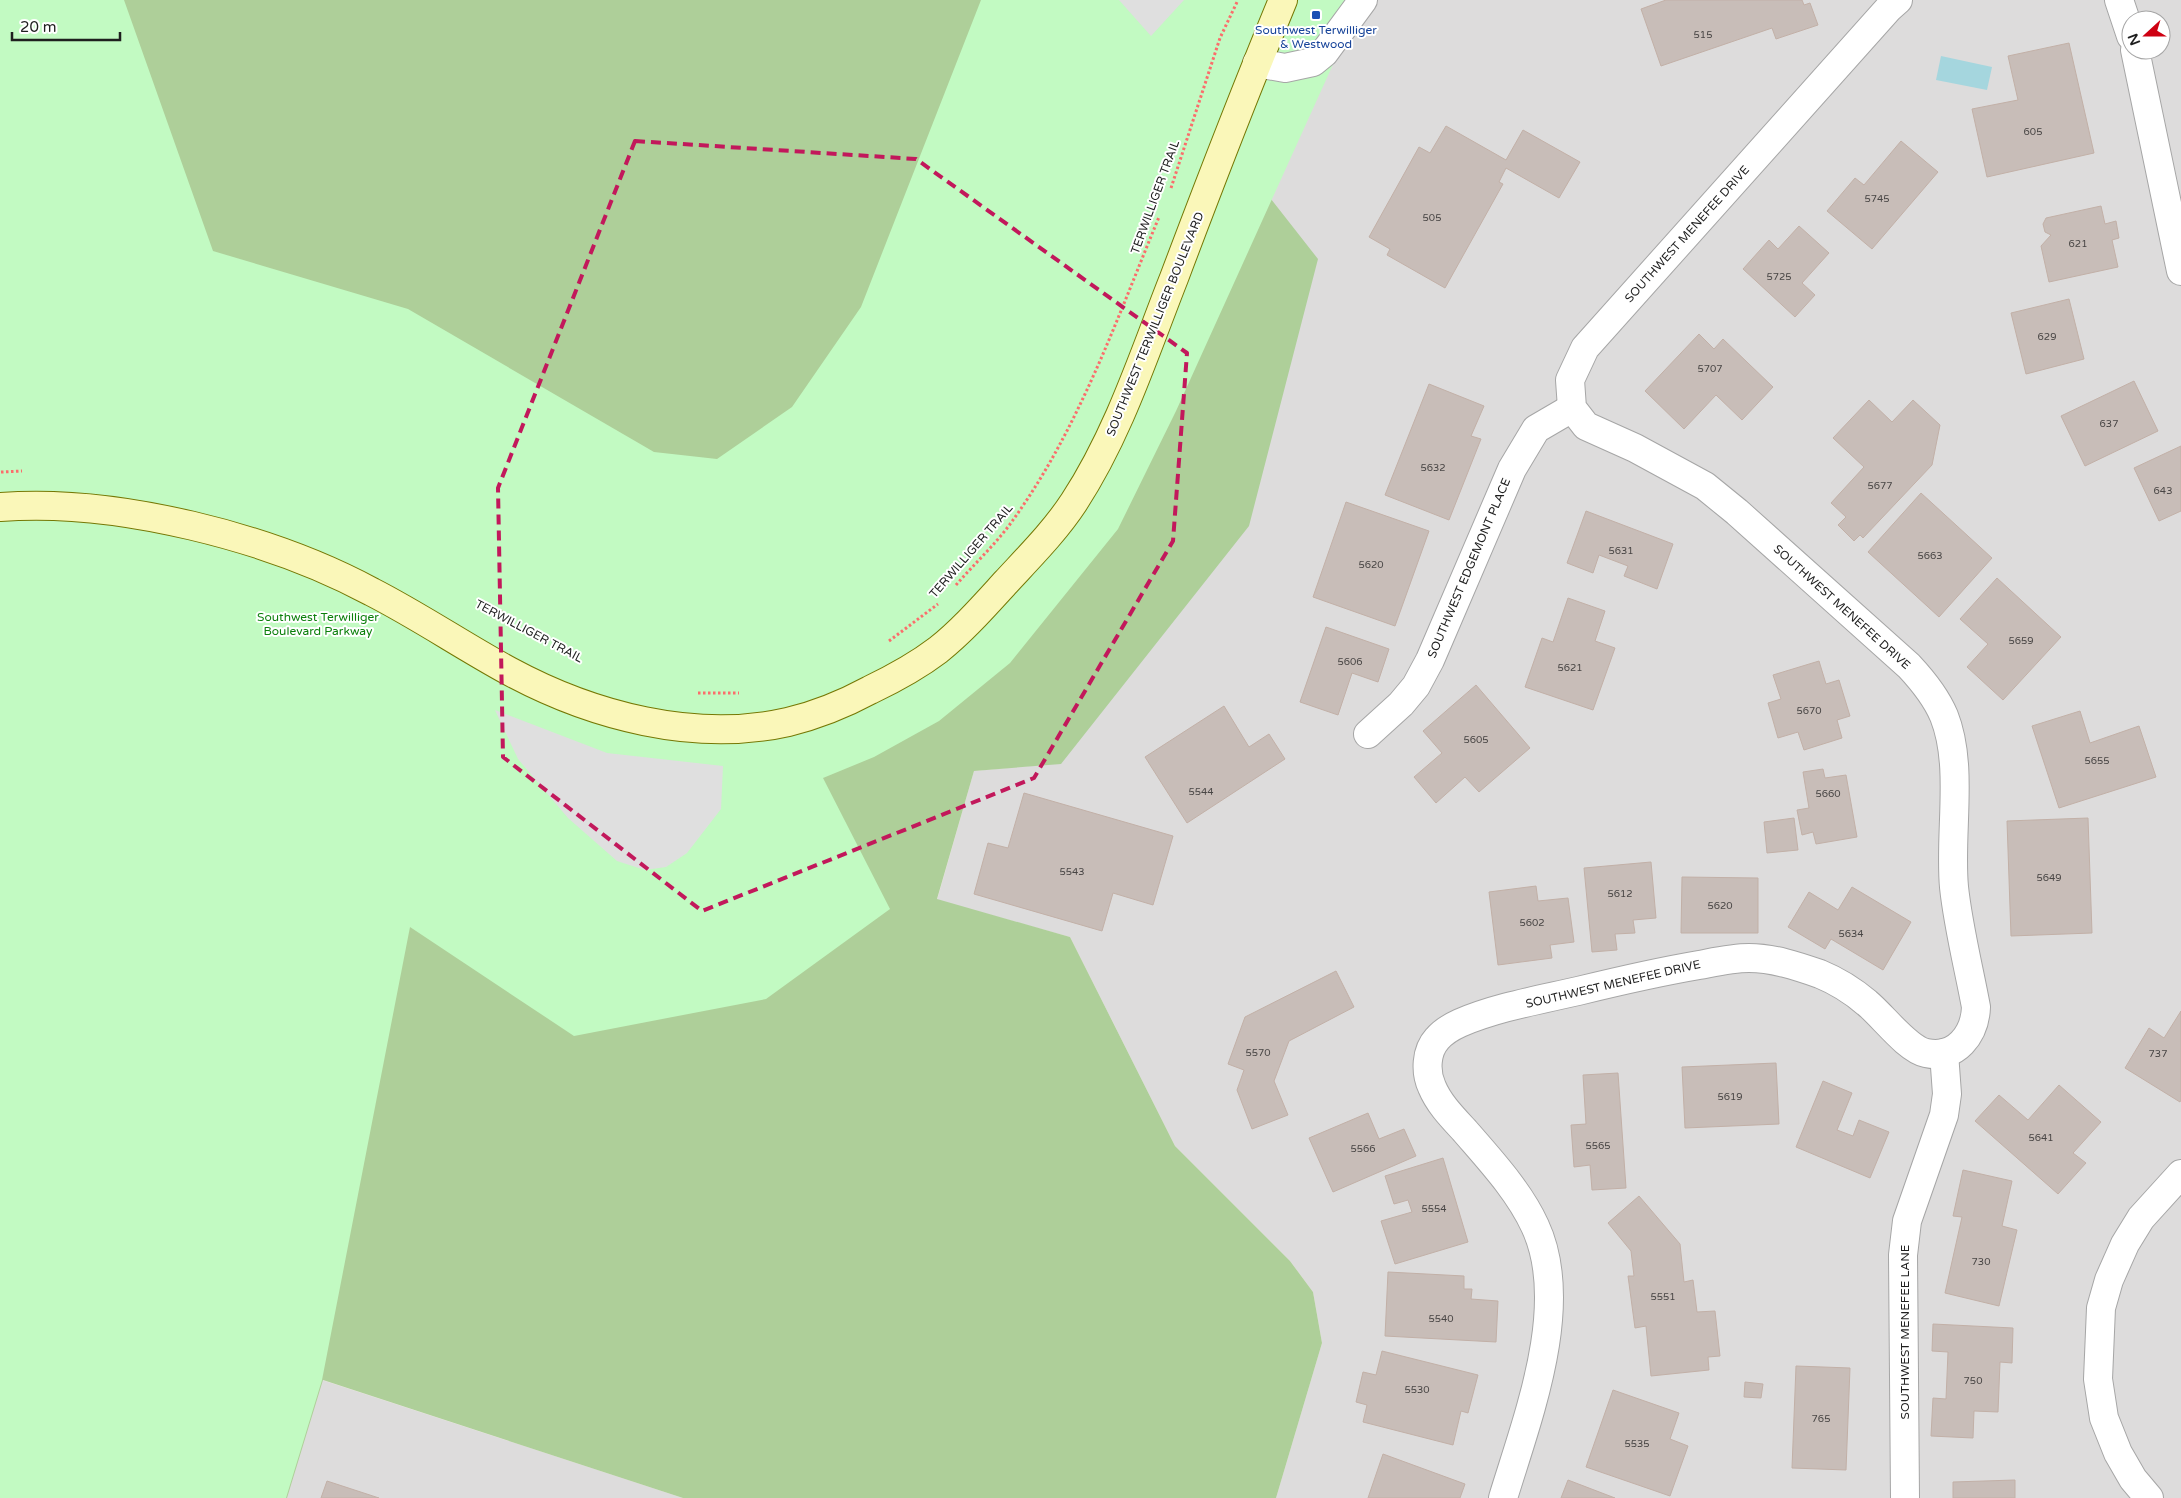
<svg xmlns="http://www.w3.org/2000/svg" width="2181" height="1498" font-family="'Varela Round',sans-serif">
	<rect width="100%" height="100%" fill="#f0ebe5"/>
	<!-- residential -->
	<g fill="#dddcdc" fill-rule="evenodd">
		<path d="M1343 0H2181V1498H1276L1322 1343 1313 1292 1290 1261 1175 1146 1070 937 937 900 974 771 1061 763 1267 194ZM2131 20H2161V50H2131Z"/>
		<polygon points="322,1380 683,1498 286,1498"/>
	</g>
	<!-- forest -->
	<g fill="#aecf99">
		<polygon points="0,0 1108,0 1054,427 377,539"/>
		<polygon points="1267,194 1318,259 1249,526 1061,764 974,771 937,899 1070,937 1175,1146 1290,1261 1313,1292 1322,1343 1276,1498 683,1498 323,1380 287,1498 0,1498 495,710"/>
	</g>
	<!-- park -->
	<polygon fill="#c2fac2" points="0,0 124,0 213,251 408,309 654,452 717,459 792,407 861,307 981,0 1374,0 1340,49 1176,411 1118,529 1010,663 939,721 874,757 823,778 890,909 766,999 574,1036 410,927 322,1380 286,1498 0,1498"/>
	<!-- parking -->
	<g fill="#dfdfdf">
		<polygon points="1119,0 1184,0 1151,36"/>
		<polygon points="495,710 607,753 723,766 721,809 687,853 666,867 645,870 617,861 568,818 518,759"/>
	</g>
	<!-- water -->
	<polygon fill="#a5d6de" points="1941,56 1992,67 1987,90 1936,80"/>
	<!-- building -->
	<g fill="#c8bdb8" stroke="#c2b0a7">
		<polygon points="1666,0 1802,0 1804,5 1810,3 1818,25 1776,39 1772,28 1661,66 1641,9"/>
		<polygon points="2069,43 2094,153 1987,177 1972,109 2018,100 2008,56"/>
		<polygon points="1446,126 1506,160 1523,130 1580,162 1559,198 1506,168 1499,182 1503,184 1445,288 1387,255 1390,249 1369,237 1419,147 1430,153"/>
		<polygon points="1901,141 1938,172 1872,249 1827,211 1855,178 1864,185"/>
		<polygon points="2101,206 2105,224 2116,221 2119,238 2112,240 2118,267 2049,282 2041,246 2051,235 2045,232 2043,224 2046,218"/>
		<polygon points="1799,226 1829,253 1802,283 1815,295 1795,317 1743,269 1769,240 1778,249"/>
		<polygon points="2069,299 2084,359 2026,374 2011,313"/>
		<polygon points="1699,334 1714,349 1723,339 1773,387 1742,420 1716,395 1684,429 1645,391"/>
		<polygon points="2134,381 2158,431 2085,466 2061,416"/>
		<polygon points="1429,384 1484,406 1471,436 1481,439 1449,520 1385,495"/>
		<polygon points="1869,400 1892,422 1913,400 1940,425 1932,465 1863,538 1860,535 1854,541 1838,525 1846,517 1831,503 1864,467 1833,438"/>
		<polygon points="2181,446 2181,511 2159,521 2134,468"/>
		<polygon points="1921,493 1992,558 1939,617 1868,552"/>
		<polygon points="1346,502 1429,531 1395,626 1313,597"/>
		<polygon points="1586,511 1673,544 1657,589 1624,576 1628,566 1599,555 1593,573 1567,563"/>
		<polygon points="1997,578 2061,637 2003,700 1967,667 1988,644 1960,619"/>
		<polygon points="1568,598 1605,611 1595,641 1615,648 1593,710 1525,687 1542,638 1553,642"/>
		<polygon points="1326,627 1389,649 1378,682 1352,673 1338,715 1300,702"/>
		<polygon points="1819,661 1826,684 1839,680 1850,716 1837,720 1842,738 1804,750 1798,732 1778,738 1768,703 1781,699 1773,675"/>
		<polygon points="1476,685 1530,748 1479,792 1465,777 1436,803 1414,777 1442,753 1423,731"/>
		<polygon points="1224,706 1249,747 1269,734 1285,759 1187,823 1145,757"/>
		<polygon points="2080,711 2090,743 2139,726 2156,777 2059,808 2032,726"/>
		<polygon points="1823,769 1825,778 1846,775 1857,837 1816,844 1813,832 1802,835 1797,810 1809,808 1803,772"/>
		<polygon points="1024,793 1173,836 1153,905 1113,893 1102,931 974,894 988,843 1008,848"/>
		<polygon points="1794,818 1798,850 1767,853 1764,822"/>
		<polygon points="2088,818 2092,933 2011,936 2007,821"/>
		<polygon points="1651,862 1656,918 1633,920 1635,933 1615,934 1617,950 1592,952 1584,868"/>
		<polygon points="1682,877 1758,878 1758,933 1681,933"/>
		<polygon points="1536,886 1538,901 1568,898 1574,942 1550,945 1552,958 1498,965 1489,892"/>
		<polygon points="1852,887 1911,922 1883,970 1831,939 1825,949 1788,927 1809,892 1838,910"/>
		<polygon points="1336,971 1354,1007 1289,1041 1274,1081 1288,1115 1252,1129 1237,1090 1244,1070 1228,1064 1245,1017"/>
		<polygon points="2181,1011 2181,1100 2180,1102 2125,1068 2149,1028 2164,1038"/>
		<polygon points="1776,1063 1779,1124 1685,1128 1682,1067"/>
		<polygon points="1618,1073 1626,1188 1592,1190 1590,1165 1574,1167 1571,1125 1586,1124 1583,1075"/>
		<polygon points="1823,1081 1852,1093 1837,1130 1853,1136 1859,1120 1889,1132 1870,1178 1796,1147"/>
		<polygon points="2059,1085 2101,1122 2073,1153 2086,1163 2058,1194 1975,1121 1999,1095 2028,1120"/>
		<polygon points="1368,1113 1379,1139 1404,1129 1416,1156 1333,1192 1309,1138"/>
		<polygon points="1443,1158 1468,1242 1395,1264 1381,1221 1412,1212 1408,1200 1394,1204 1385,1176"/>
		<polygon points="1963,1170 2012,1181 2002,1226 2017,1230 1999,1306 1945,1293 1962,1217 1953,1216"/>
		<polygon points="1639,1196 1680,1244 1684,1282 1693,1280 1697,1312 1715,1311 1720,1356 1708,1357 1709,1370 1651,1376 1646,1326 1635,1328 1628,1276 1634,1276 1631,1251 1608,1223"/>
		<polygon points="1388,1272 1464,1276 1464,1289 1472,1289 1471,1299 1498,1301 1496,1342 1385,1336"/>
		<polygon points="1933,1324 2013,1328 2012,1363 2000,1362 1998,1412 1974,1411 1973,1438 1931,1436 1933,1398 1946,1399 1948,1352 1932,1351"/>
		<polygon points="1382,1351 1478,1375 1468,1413 1461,1411 1453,1445 1363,1422 1367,1405 1356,1402 1363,1372 1376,1375"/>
		<polygon points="1796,1366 1850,1368 1846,1470 1792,1468"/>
		<polygon points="1745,1382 1763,1384 1761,1398 1744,1397"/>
		<polygon points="1613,1390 1679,1413 1670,1439 1688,1446 1670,1496 1586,1467"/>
		<polygon points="1383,1454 1465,1484 1460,1498 1368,1498"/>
		<polygon points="1568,1480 1615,1498 1561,1498"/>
		<polygon points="2015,1480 2015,1498 1953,1498 1953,1482"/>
		<polygon points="327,1481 379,1498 321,1498"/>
	</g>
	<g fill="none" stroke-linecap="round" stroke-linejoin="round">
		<!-- street casing -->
		<g stroke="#a6a6a6" stroke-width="30">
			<g id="street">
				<polyline points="2119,0 2131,36"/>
				<polyline points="2135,50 2181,271"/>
				<polyline points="1257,63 1285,68 1313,62 1324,53 1363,0"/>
				<polyline points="1368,734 1401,704 1416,686 1430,660 1512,469 1536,429 1572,408"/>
				<path d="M1503 1498C1527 1419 1572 1305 1535 1226 1519 1191 1490 1160 1465 1131 1453 1118 1439 1104 1432 1087 1425 1072 1426 1051 1437 1039 1443 1032 1451 1027 1460 1023 1497 1007 1539 1000 1578 991 1619 981 1658 972 1699 965 1715 962 1732 958 1749 958 1773 958 1797 966 1820 974 1837 981 1853 991 1867 1003 1883 1016 1907 1049 1926 1053 1956 1060 1975 1034 1976 1007 1969 969 1958 926 1954 887 1949 833 1964 766 1944 716 1936 697 1923 681 1909 666L1737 512 1705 486 1635 448 1586 426 1572 408 1570 380 1585 348 1889 8 1898 0"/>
				<polyline points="1905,1498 1903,1255 1907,1221 1944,1115 1947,1094 1944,1053"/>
				<polyline points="2149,1498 2133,1479 2118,1453 2104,1418 2098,1379 2101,1308 2109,1280 2125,1244 2141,1218 2181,1174"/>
			</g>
		</g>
		<!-- secondary casing -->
		<g stroke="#757804" stroke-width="30">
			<path id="secondary" d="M0 507C116 498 270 537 372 592 419 616 463 646 509 671 592 716 695 743 788 722 817 715 844 704 870 690 893 679 917 666 938 650 963 630 984 606 1006 582 1030 556 1055 531 1074 502 1119 433 1144 354 1174 278 1209 185 1245 92 1283 0"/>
		</g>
		<!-- path -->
		<g stroke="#fb6d6b" stroke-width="3" stroke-dasharray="2.5 2.5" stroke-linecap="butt">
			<polyline points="1171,188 1220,38 1238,0"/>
			<polyline points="1,472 22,471"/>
			<path d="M956 585C975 563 997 543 1013 520 1079 428 1116 321 1159 217"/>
			<polyline points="889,641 938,604"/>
			<polyline points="698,693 739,693"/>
		</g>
		<!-- street -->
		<use href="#street" stroke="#fff" stroke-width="28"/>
		<!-- secondary -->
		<use href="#secondary" stroke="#faf7b9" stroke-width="28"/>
	</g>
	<!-- marked area -->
	<path fill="none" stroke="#c2185b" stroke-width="4" stroke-dasharray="10 6" stroke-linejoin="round" d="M635 141 916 159 1187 353 1173 541 1034 778 702 911 503 757 498 488Z"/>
	<!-- markers -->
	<rect fill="#1a4fb4" stroke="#fff" stroke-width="2" x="1311" y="10" width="10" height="10" rx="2.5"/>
	<g text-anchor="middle" stroke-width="4" stroke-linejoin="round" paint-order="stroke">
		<!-- number labels -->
		<g font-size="10" fill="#494645">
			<text x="1703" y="38">515</text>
			<text x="2033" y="135">605</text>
			<text x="1877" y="202">5745</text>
			<text x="1432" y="221">505</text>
			<text x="2078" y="247">621</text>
			<text x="1779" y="280">5725</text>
			<text x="2047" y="340">629</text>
			<text x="1710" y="372">5707</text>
			<text x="2109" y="427">637</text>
			<text x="1433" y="471">5632</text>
			<text x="1880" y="489">5677</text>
			<text x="2163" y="494">643</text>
			<text x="1621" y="554">5631</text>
			<text x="1930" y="559">5663</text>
			<text x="1371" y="568">5620</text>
			<text x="2021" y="644">5659</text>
			<text x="1350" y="665">5606</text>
			<text x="1570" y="671">5621</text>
			<text x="1809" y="714">5670</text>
			<text x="1476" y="743">5605</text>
			<text x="2097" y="764">5655</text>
			<text x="1201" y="795">5544</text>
			<text x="1828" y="797">5660</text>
			<text x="1072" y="875">5543</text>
			<text x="2049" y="881">5649</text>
			<text x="1620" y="897">5612</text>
			<text x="1720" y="909">5620</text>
			<text x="1532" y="926">5602</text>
			<text x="1851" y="937">5634</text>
			<text x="1258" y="1056">5570</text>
			<text x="2158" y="1057">737</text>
			<text x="1730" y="1100">5619</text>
			<text x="2041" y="1141">5641</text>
			<text x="1598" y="1149">5565</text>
			<text x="1363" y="1152">5566</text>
			<text x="1434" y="1212">5554</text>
			<text x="1981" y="1265">730</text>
			<text x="1663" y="1300">5551</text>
			<text x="1441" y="1322">5540</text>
			<text x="1973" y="1384">750</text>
			<text x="1417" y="1393">5530</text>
			<text x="1821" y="1422">765</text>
			<text x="1637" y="1447">5535</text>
		</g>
		<!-- transit labels -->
		<g font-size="12" fill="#164399" stroke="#fff">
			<text x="1316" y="34">Southwest Terwilliger<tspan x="1316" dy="14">&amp; Westwood</tspan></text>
		</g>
		<!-- street labels -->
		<g font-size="12" fill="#1f1f1f" stroke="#fff">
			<text transform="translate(1155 197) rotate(-70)" y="4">TERWILLIGER TRAIL</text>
			<text transform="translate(1687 234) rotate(-48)" y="4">SOUTHWEST MENEFEE DRIVE</text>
			<text transform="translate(1155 324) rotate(-68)" y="4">SOUTHWEST TERWILLIGER BOULEVARD</text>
			<text transform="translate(971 551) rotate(-49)" y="4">TERWILLIGER TRAIL</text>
			<text transform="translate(1469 568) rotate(-67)" y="4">SOUTHWEST EDGEMONT PLACE</text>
			<text transform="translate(1842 607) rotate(42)" y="4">SOUTHWEST MENEFEE DRIVE</text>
			<text transform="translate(529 631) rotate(28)" y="4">TERWILLIGER TRAIL</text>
			<text transform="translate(1613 984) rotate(-13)" y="4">SOUTHWEST MENEFEE DRIVE</text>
			<text transform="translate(1905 1332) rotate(-90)" y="4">SOUTHWEST MENEFEE LANE</text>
		</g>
		<!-- park labels -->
		<g font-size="12" fill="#0b7f0b" stroke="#fff">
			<text x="318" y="621">Southwest Terwilliger<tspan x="318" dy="14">Boulevard Parkway</tspan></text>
		</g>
	</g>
	<!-- north arrow -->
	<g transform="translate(2146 35) rotate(249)"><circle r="24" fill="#ffffff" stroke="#a5a5a5"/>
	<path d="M0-4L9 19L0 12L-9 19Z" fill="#ce0012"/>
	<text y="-8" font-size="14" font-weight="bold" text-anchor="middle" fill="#1f1f1f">N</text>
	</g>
	<!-- scale -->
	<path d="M12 32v8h108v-8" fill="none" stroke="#1f1f1f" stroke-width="2.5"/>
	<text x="20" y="32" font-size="15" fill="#1f1f1f" stroke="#ffffff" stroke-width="4" paint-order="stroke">20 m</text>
</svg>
